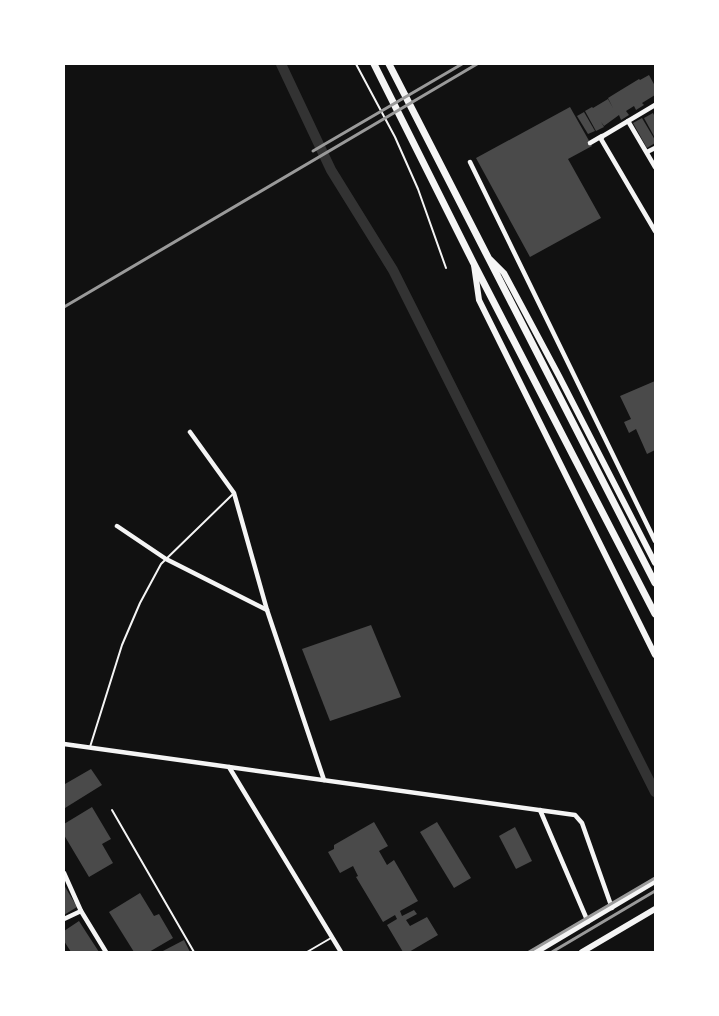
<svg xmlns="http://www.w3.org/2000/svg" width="719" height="1016" font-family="Manrope,sans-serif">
	<rect width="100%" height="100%" fill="#111"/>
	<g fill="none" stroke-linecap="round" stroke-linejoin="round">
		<!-- canal -->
		<polyline stroke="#333" stroke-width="10" points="281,64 331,170 393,270 655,792"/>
	</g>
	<!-- building -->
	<g fill="#4a4a4a">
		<polygon points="649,75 655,86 655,95 642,103 644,105 636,110 634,106 626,111 629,115 621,120 619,115 604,126 601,122 604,127 596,131 585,111 592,107 593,108 608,99 613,108 608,98 616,93 619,99 616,93 639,79 640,80"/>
		<polygon points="570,107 592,146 568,159 601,218 530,257 476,158"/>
		<polygon points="584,112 595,131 588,134 577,116"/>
		<polygon points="653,113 655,117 655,138 644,118"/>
		<polygon points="642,118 655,140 655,143 647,148 633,123"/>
		<polygon points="655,381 655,450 647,454 636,429 629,433 624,422 631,419 620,396"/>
		<polygon points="371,625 401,697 330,721 302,649"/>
		<polygon points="91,769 102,785 65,808 64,781 65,784"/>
		<polygon points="92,807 111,839 102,844 113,863 89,877 64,835 64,824"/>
		<polygon points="374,822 388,846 379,851 387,865 394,860 418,901 400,911 402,916 414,910 417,914 406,920 410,926 427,917 438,935 409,952 403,952 387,925 397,919 395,915 383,922 356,877 358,876 353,866 340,873 328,852 334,849 334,845"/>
		<polygon points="437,822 471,878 454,888 420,832"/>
		<polygon points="515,827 532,861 516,869 499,836"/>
		<polygon points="64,885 77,907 64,915"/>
		<polygon points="140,893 154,916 159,914 173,938 149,952 134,952 109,912"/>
		<polygon points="79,921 86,932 99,952 71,952 64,941 64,931"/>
		<polygon points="184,940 190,952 161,952"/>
	</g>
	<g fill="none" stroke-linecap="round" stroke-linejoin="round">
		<!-- path -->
		<polyline stroke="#f5f5f5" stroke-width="2" points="356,64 395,137 418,189 446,268"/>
		<!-- service -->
		<g stroke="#f5f5f5" stroke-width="2">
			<polyline points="90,747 122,645 140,603 161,564 233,494"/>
			<polyline points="112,810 194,952"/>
			<polyline points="307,952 331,938"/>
		</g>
		<!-- minor -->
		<g stroke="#f5f5f5" stroke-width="4.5">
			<polyline points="655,105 603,136 601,139 655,231"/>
			<polyline points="628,121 655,167"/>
			<polyline points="590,143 602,136"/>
			<polyline points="647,152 655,148"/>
			<polyline points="470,162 655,541"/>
			<polyline points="190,432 234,493 267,610 324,780"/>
			<polyline points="117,526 166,559 267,610"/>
			<polyline points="64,744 575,815 582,823 612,908"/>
			<polyline points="229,767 341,952"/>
			<polyline points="540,810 588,922"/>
			<polyline points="64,873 81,911 106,952"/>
			<polyline points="64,919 81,911"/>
		</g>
		<!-- secondary -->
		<g stroke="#f5f5f5" stroke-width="6">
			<polyline points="491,260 504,273 559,376 655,563"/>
			<polyline points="474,265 479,300 655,655"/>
			<polyline points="536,952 655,881"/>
			<polyline points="582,952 655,909"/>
		</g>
		<!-- primary -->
		<g stroke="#f5f5f5" stroke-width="7">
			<polyline points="374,64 473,262 655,614"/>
			<polyline points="389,64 655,583"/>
		</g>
		<!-- rail -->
		<g stroke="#9a9a9a" stroke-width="3">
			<polyline points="313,151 462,64"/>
			<polyline points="64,307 477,64"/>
			<polyline points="529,952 655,878"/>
			<polyline points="552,952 655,891"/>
		</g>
	</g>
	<!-- border -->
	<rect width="719" height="1016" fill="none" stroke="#ffffff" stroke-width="130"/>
</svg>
